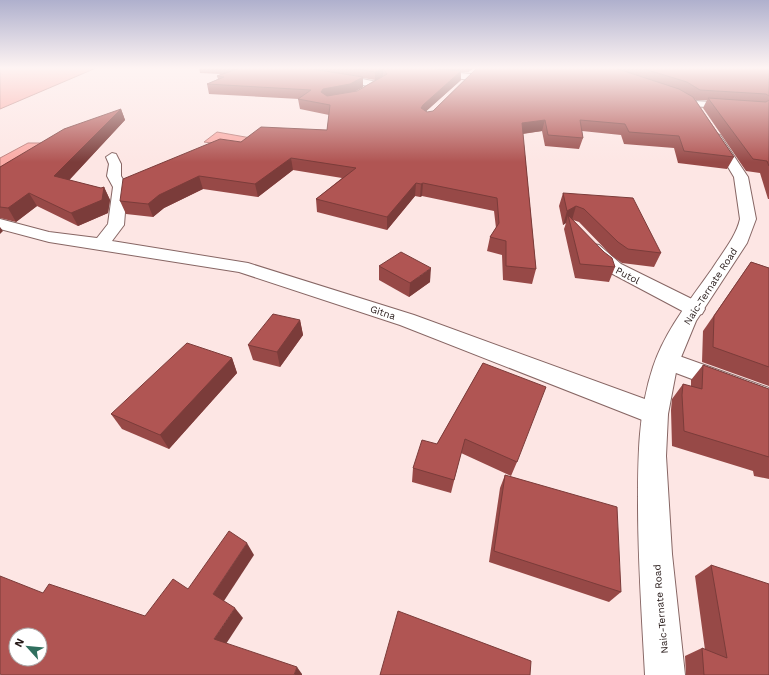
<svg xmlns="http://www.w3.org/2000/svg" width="769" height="675" font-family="'Work Sans',sans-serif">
	<rect width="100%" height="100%" fill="#fde6e4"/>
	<!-- water -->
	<g fill="#faaaa5" stroke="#bb7f7b">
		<polygon points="0,68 96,68 0,109"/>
		<polygon points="217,132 251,138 243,147 204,142"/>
		<polygon points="28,143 52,143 0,174 0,158"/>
	</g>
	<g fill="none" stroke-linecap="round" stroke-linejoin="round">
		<!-- minor casing -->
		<g stroke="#876664" stroke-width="2">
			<g id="minor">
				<polygon points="382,68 404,68 471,74 475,77 471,80 386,70"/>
				<polygon points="333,73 377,82 381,85 377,88 330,78 329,76"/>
				<polygon points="694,101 735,103 740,106 735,109 691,106 689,104 691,102"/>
				<polygon points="112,153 116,154 121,164 121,176 127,187 124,225 112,241 248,263 414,315 664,406 668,414 664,422 655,425 400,325 239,272 49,242 0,229 0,219 49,232 97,238 108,224 113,187 107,176 109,164 106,157"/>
				<polygon points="593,244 599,245 621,264 702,304 705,309 702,314 695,316 688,314 609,272 599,265 584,249 587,245"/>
				<polygon points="668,352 769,388 769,408 660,367 656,361 660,355"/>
			</g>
		</g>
		<!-- major casing -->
		<g stroke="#876664" stroke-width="2">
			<path id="major" d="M716 134 720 135 748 177 756 219 747 243 696 321 677 367 668 414 666 456 672 554 685 675H645C642 618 638 562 638 505 638 459 638 412 653 367 665 331 690 300 712 269 722 253 736 237 740 219L734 177 710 137Z"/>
		</g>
		<!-- minor -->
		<use href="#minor" fill="#fff" fill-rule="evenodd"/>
		<!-- major -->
		<use href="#major" fill="#fff" fill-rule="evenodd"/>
	</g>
	<!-- wall -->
	<g fill="#974947" fill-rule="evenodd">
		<path d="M199 68H769V199H768L760 173 746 171 703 108 707 100H696L695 99 734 157 727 169 678 163 674 148 624 144 621 135 582 131 583 138 579 149 545 146 542 131 523 134 536 269 532 284 503 280 502 255 487 251 490 237 496 228 494 211 422 196 420 197 415 196 387 230 317 212 316 199 342 178 293 170 258 197 203 189 164 208 153 217 126 214 120 201 241 142 327 130 329 115 300 109 298 99H299L209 94 207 84 218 79 217 76 221 74 200 73ZM474 68H477L433 111 427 112 426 111 461 80V72H468ZM363 78 375 80 357 91H356L363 87Z"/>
		<polygon points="121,109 125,120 69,180 101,188 104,187 110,200 108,213 78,226 37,206 16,222 0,218 0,167"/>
		<polygon points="563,193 661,253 654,267 622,263 612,256 579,222 573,220 615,267 609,282 575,278 564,229 566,223 563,225 559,206"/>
		<polygon points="751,262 769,268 769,386 702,362 703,331"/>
		<polygon points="379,266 430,282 409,297 379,280"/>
		<polygon points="300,320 303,335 280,367 253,360 248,345"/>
		<polygon points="232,358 237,373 169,449 122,429 111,414"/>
		<polygon points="483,363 517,462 511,476 461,453 451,493 412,482 413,468 437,444"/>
		<polygon points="703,365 769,389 769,479 754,476 753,471 672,446 671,410 672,399 683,384 691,387 691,380"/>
		<polygon points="505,475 621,592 609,602 489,562 500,488"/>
		<polygon points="711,565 769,675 686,675 685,656 702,648 705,650 695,576"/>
	</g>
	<!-- shaded-wall -->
	<g fill="#7b3c3a">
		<polygon points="469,68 474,68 468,72"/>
		<polygon points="383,69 383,78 375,80 375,72"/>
		<polygon points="461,71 461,80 422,115 421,108 423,105"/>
		<polygon points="363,77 363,87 350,94 324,99 321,92 323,89"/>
		<polygon points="121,109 125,120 61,189 54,176"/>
		<polygon points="545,120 542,131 520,134 522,123"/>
		<polygon points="291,158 293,170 258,197 255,184"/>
		<polygon points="199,176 203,189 164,208 153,217 148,204 159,195"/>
		<polygon points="416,183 415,196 387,230 387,217"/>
		<polygon points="423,183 422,196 420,197 421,184"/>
		<polygon points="104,187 110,200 108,213 78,226 71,213"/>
		<polygon points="29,193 37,206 16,222 8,208"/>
		<polygon points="576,206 572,220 568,215 566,223 563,225 567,211"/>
		<polygon points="0,227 3,231 0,234"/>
		<polygon points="431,268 430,282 409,297 410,283"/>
		<polygon points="300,320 303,335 280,367 277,352"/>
		<polygon points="232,358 237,373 169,449 160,435"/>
		<polygon points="247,543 254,555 222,604 213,594"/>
		<polygon points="235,608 243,618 224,647 214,639"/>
		<polygon points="297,667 302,674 302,675 294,675"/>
	</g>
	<!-- building -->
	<g fill="#b05553" stroke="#7b3c3a" fill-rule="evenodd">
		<polygon points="240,68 306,68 363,77 350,84 323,89 321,92 327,96 357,91 387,74 383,69 375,72 350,68 428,68 461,71 423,105 421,108 427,112 433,111 477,68 615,68 621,70 679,89 693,97 734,157 684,151 679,136 629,132 625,124 580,120 583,138 548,135 545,120 522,123 536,269 506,266 506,241 490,237 499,223 497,198 423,183 421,184 416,183 387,217 316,199 356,168 291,158 255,184 199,176 159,195 148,204 120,201 123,179 220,139 241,142 261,127 327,130 330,105 298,99 311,90 207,84 224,77 217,76"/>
		<polygon points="641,68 769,68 769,96 766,94 700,90 687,82"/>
		<polygon points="708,98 766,102 769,100 769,166 767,161 753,159"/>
		<polygon points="121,109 54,176 101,188 104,187 102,200 71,213 29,193 8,208 0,207 0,167 64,129"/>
		<polygon points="563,193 633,198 661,253 628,249 618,242 584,209 576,206 567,211"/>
		<polygon points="568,215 604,252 612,258 615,267 580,264"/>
		<polygon points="401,252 431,268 410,283 379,266"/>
		<polygon points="751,262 769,268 769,367 713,347 714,316"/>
		<polygon points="273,314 300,320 277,352 248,345"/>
		<polygon points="187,343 232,358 160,435 111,414"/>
		<polygon points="483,363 546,387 517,462 465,439 454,480 413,468 422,440 437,444"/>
		<polygon points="703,365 769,389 769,457 684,431 682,395 683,384 702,389"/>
		<polygon points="505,475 617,507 621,592 494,551"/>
		<path d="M229 531 247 543 213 594 235 608 214 639 297 667 294 675H2L0 674V576L43 593 49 584 145 616 173 579 188 589ZM16 635H40V659H16Z"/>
		<polygon points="711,565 769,584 769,675 704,675 702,648 727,658"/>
		<polygon points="398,611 531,661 530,675 380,675"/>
	</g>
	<!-- sky -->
	<linearGradient id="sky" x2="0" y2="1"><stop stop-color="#afb0cd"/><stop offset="0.42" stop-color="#fef4f3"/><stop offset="1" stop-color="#fef4f3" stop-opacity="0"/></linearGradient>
	<rect width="769" height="162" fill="url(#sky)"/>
	<g text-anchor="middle" stroke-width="4" stroke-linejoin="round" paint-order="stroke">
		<!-- street labels -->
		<g font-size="10" fill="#271a19" stroke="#fff">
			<text transform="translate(628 275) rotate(28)" y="4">Putol</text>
			<text transform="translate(710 286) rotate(-57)" y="4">Naic-Ternate Road</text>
			<text transform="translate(383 312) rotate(18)" y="4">Gitna</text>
			<text transform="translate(660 609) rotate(-95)" y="4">Naic-Ternate Road</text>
		</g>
	</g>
	<!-- north arrow -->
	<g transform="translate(28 647) rotate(297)"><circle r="19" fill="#ffffff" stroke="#a9a3a3"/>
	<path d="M0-3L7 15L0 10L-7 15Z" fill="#2f6f5e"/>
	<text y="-6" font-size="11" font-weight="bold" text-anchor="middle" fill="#271a19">N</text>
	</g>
</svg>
